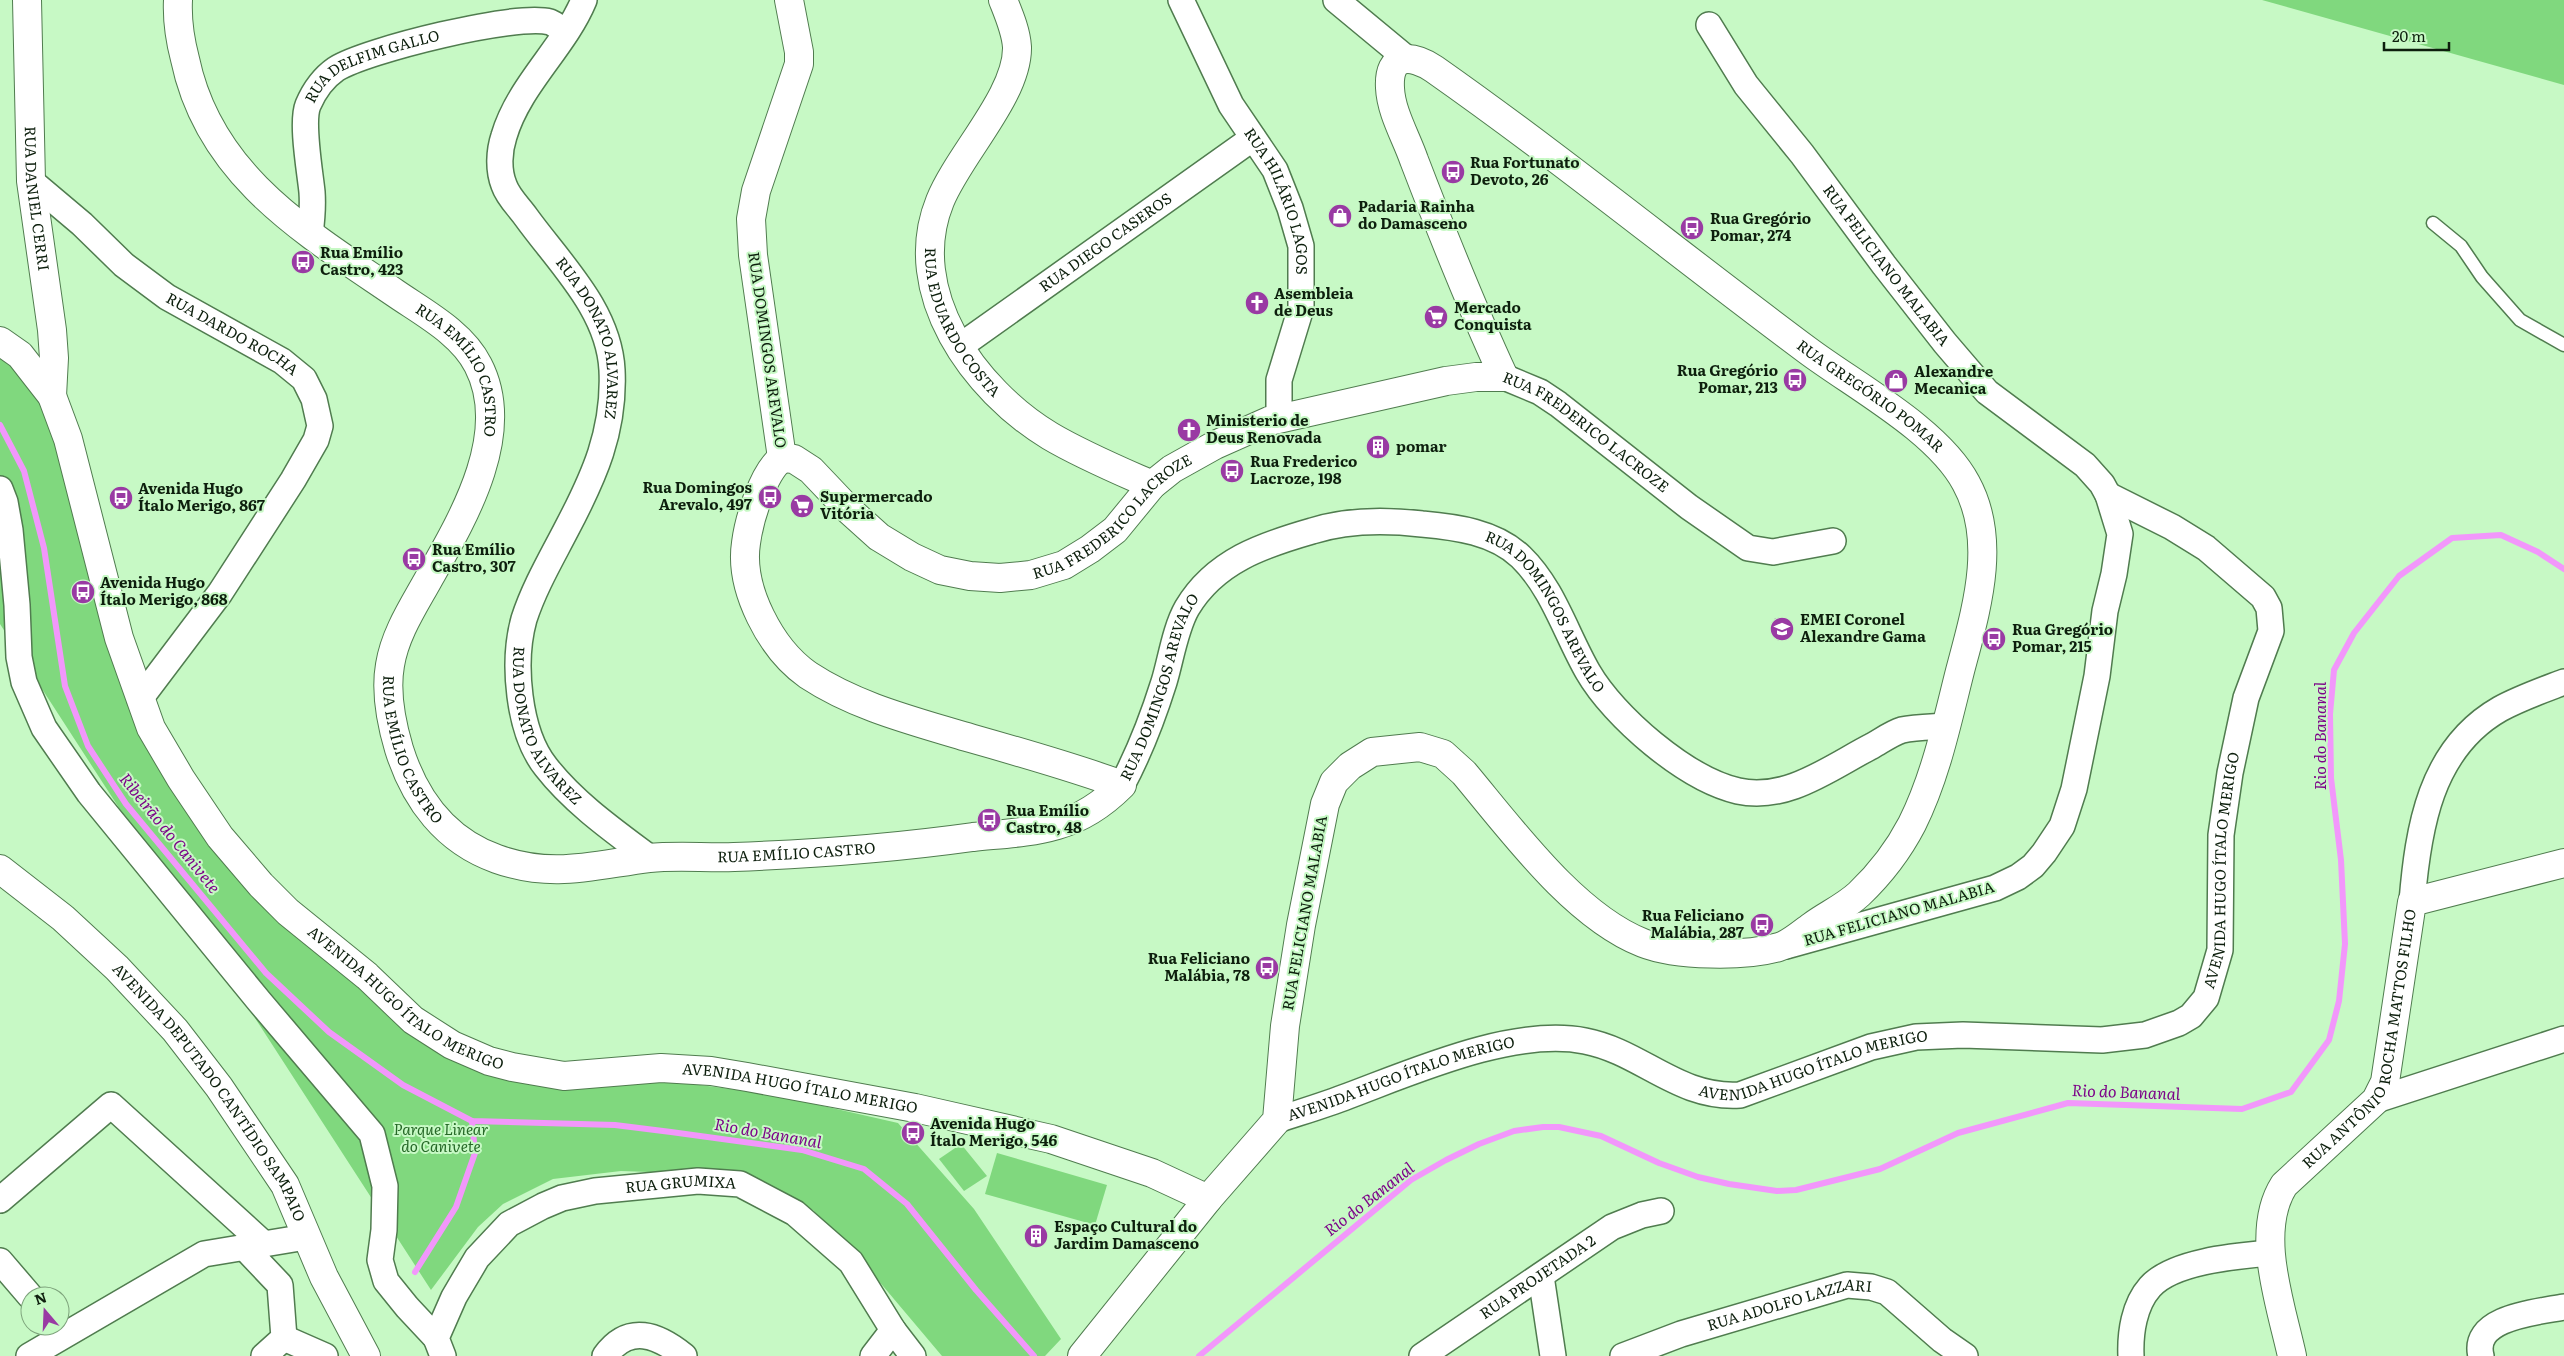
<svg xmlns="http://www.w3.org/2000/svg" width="2564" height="1356" font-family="Literata,serif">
	<rect width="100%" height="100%" fill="#c7f9c5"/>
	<!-- green -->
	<g fill="#80d87e">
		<polygon points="2262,0 2564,0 2564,85"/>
		<polygon points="0,356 19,373 47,405 142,724 332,951 508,1073 670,1081 775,1095 898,1123 974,1209 1061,1339 1045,1356 942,1356 856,1254 813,1210 741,1187 677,1173 621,1171 553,1179 503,1204 478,1227 431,1290 0,624"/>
		<polygon points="961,1144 987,1176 964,1191 939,1159"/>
		<polygon points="997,1153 1107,1185 1095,1225 985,1194"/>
	</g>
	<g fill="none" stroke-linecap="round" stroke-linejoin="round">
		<!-- stream -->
		<g stroke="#f297fb" stroke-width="6">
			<polyline points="0,425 24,471 44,548 65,686 88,746 126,804 266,973 329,1032 403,1085 472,1121 615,1125 671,1132 802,1150 864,1169 907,1204 976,1290 1034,1356"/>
			<polyline points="415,1272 456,1207 475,1153 472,1121"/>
			<polyline points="1199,1356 1411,1180 1446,1160 1479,1144 1514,1131 1543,1127 1559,1127 1601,1136 1659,1163 1698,1177 1729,1184 1777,1191 1796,1190 1880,1169 1958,1133 2068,1103 2242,1109 2291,1092 2329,1040 2339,1001 2345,944 2341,860 2331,778 2330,714 2334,670 2354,633 2399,576 2452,538 2501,535 2538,552 2564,569"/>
		</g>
		<!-- lane casing -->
		<g stroke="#507c4f" stroke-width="15">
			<polyline id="lane" points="2433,223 2461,246 2482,277 2520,320 2564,345"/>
		</g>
		<!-- street casing -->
		<g stroke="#507c4f" stroke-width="28">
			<g id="street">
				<path id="s1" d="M584 0C564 48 519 85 504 136 499 151 498 170 504 185 508 197 519 207 526 217 560 264 609 310 612 370 615 431 594 477 566 530 551 559 534 588 524 619 512 662 518 732 546 767 574 803 614 831 650 858"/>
				<path id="s2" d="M1181 0 1231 105 1275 170 1290 208 1301 246V308L1279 380V418"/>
				<polyline points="1336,0 1406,58"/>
				<path id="s3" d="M1709 25 1746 85 1802 154 1884 265 1945 343 1987 392 2085 465 2102 484 2108 495 2120 534 2114 574 2105 611 2097 676 2074 789 2062 826 2044 853 2033 866 2018 877 1995 888 1786 946"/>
				<path id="s4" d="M31 181 82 224 124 265 167 297 282 361 304 379 314 399 320 426 316 440 293 480 220 593 140 699"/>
				<path id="s5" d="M310 234C312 219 313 206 312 192 310 172 301 122 308 105 314 91 323 78 336 69 366 50 516 13 550 22 555 24 561 29 566 32"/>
				<path id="s6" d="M959 347 1253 138"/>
				<path id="s7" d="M1504 377 1540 392 1558 404 1689 507 1748 548 1773 552 1833 541"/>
				<polyline points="0,489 5,502 10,530 17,605 19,657 24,682 44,728 89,793 259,1001 372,1134 385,1186 384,1230 380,1260 386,1281 407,1307 436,1338"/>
				<path id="s8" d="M1122 785C1139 753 1153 717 1164 682 1171 659 1175 629 1187 608 1215 561 1263 545 1312 531 1346 520 1387 520 1422 524 1456 527 1495 532 1521 557 1553 588 1566 634 1588 672 1614 717 1686 779 1738 791 1787 802 1831 767 1872 746 1881 741 1892 733 1902 730 1915 727 1932 727 1946 726"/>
				<path d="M2412 902C2418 829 2430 749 2500 709 2520 698 2543 690 2564 682"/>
				<polyline points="2376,1100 2564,1039"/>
				<path id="s9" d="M1277 1120C1301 1112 1325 1105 1348 1096 1415 1071 1514 1027 1585 1041 1642 1052 1678 1099 1740 1095L1871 1047 1916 1037 1963 1035 2102 1040 2145 1035 2179 1023 2191 1016 2206 998 2220 950 2221 835 2230 773 2246 698 2271 631 2269 608 2263 597 2206 548 2172 527 2108 495"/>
				<polyline points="0,1200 111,1105 264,1244"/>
				<polyline points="244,1247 280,1285 284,1338 264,1356"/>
				<polyline points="0,1261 30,1296"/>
				<polyline points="1541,1276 1553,1356"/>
				<polyline points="284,1338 325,1356"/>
				<polyline points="29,1356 204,1254 306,1237"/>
				<path id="s10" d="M443 1356 436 1338 454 1297 477 1258 509 1224 543 1206 562 1198 595 1191 698 1181 740 1184 795 1213 851 1262 893 1330 913 1356"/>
				<path d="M605 1356C629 1323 658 1335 684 1356"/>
				<polyline points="873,1356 893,1330"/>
				<path id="s11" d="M1422 1356 1612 1227 1642 1215 1661 1211"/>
				<path id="s12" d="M1623 1356 1681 1334 1847 1285 1871 1287 1887 1292 1942 1340 1965 1356"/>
				<path d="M2131 1356C2130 1333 2134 1305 2150 1287 2173 1261 2237 1256 2270 1253"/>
				<path d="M2481 1356C2471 1317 2538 1312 2564 1307"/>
			</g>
		</g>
		<!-- secondary casing -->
		<g stroke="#507c4f" stroke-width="30">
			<g id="secondary">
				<path id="s13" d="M27 0 31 181 52 330 54 358 52 396"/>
				<path id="s14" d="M178 0C177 20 180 40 185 59 209 175 304 231 395 293 424 313 462 333 478 365 514 434 462 520 428 580 413 607 395 634 390 665 385 693 391 722 399 749 415 800 446 841 497 859 553 879 594 865 649 858 677 855 706 858 734 857 814 854 894 848 973 837 1001 834 1030 833 1057 825 1082 818 1104 803 1122 785 1070 766 1016 751 963 736 910 720 855 706 808 675 771 649 739 589 746 543 749 520 763 472 782 458"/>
				<path id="s15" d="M1003 0C1009 15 1016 31 1017 47 1018 95 959 154 940 201 903 292 974 390 1050 436 1082 455 1118 470 1152 485"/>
				<path id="s16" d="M0 341 20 355 52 396 68 439 119 638 151 728 181 779 220 837 261 885 288 912 367 976 413 1020 452 1045 489 1061 512 1067 564 1076 661 1068 711 1071 747 1077 915 1108 1051 1139 1152 1173 1208 1199"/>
				<path id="s17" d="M782 458 794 459 811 470 849 510 879 537 912 557 940 570 970 576 1000 578 1031 575 1064 565 1090 549 1115 530 1152 485 1172 469 1215 445 1269 421 1446 381 1476 377H1504C1471 306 1442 233 1414 160 1406 137 1391 112 1390 88 1388 53 1411 54 1434 69 1562 159 1682 257 1807 350 1855 386 1938 430 1966 483 1998 541 1976 610 1960 671 1947 722 1936 776 1912 824 1899 849 1880 874 1859 894 1845 907 1827 915 1812 926 1802 933 1790 944 1779 947 1744 957 1676 956 1643 943 1574 916 1511 829 1464 773L1443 754 1420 747 1372 752 1350 766 1334 782 1325 804 1301 925 1285 1026 1277 1120 1208 1199 1082 1356"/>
				<polyline points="782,458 753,255 751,219 756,191 799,64 799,52 789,0"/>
				<path id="s18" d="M2292 1356C2281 1305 2254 1232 2284 1185L2376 1100 2385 1082 2412 902 2564 863"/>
			</g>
		</g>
		<!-- primary casing -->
		<g stroke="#507c4f" stroke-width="30">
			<g id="primary">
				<path id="s19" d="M0 869 63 918 117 968 175 1030 219 1087 285 1185 324 1277 366 1356"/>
			</g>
		</g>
		<!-- lane -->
		<use href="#lane" stroke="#fff" stroke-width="12"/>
		<!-- street -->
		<use href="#street" stroke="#fff" stroke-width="25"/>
		<!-- secondary -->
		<use href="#secondary" stroke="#fff" stroke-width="28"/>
		<!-- primary -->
		<use href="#primary" stroke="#fff" stroke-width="28"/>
	</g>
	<!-- icons -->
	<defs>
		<g id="bus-disc" transform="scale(1.25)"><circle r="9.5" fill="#993aa3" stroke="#c7f9c5"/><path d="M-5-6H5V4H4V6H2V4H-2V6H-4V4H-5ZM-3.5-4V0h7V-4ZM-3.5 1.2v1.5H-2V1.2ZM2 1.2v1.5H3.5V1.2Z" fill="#fff"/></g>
		<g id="shop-disc" transform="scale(1.25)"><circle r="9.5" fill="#993aa3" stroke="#c7f9c5"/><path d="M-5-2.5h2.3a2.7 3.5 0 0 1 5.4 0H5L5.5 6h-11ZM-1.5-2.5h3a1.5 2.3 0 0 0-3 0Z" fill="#fff"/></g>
		<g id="church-disc" transform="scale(1.25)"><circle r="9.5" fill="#993aa3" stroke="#c7f9c5"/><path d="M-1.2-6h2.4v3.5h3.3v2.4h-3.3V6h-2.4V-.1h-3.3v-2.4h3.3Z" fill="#fff"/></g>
		<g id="supermarket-disc" transform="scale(1.25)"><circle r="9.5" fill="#993aa3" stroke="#c7f9c5"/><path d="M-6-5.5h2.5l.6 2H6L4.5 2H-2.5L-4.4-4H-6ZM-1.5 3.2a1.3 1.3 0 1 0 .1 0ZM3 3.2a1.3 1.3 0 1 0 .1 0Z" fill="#fff"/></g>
		<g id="building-disc" transform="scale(1.25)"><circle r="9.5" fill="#993aa3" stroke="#c7f9c5"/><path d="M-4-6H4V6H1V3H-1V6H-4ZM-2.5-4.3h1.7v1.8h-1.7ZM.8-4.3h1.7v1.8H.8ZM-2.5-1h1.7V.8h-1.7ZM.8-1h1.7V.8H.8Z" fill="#fff"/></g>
		<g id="school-disc" transform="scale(1.25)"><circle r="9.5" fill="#993aa3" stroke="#c7f9c5"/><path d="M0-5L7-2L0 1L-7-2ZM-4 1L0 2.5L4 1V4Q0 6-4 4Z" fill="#fff"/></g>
	</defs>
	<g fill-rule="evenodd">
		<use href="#bus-disc" x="1453" y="172"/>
		<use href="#shop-disc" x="1340" y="216"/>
		<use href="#bus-disc" x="1692" y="228"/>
		<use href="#bus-disc" x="303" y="262"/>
		<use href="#church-disc" x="1257" y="303"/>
		<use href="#supermarket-disc" x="1436" y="317"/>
		<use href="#bus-disc" x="1795" y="380"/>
		<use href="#shop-disc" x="1896" y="381"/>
		<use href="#church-disc" x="1189" y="430"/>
		<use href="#building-disc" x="1378" y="447"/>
		<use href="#bus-disc" x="1232" y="471"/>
		<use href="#bus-disc" x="770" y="497"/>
		<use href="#bus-disc" x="121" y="498"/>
		<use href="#supermarket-disc" x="802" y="506"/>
		<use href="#bus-disc" x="414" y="559"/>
		<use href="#bus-disc" x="83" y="592"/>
		<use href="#school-disc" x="1782" y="629"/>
		<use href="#bus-disc" x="1994" y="639"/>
		<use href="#bus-disc" x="989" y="820"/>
		<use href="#bus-disc" x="1762" y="925"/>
		<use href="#bus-disc" x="1267" y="968"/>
		<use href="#bus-disc" x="913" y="1133"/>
		<use href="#building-disc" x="1036" y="1236"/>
	</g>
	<g text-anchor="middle" stroke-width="4" stroke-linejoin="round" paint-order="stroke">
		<!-- street labels -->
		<g font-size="15" fill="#0d1f0d" stroke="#c7f9c5">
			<text dy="5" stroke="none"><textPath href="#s5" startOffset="209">RUA DELFIM GALLO</textPath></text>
			<text dy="5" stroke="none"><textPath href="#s13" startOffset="199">RUA DANIEL CERRI</textPath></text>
			<text dy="5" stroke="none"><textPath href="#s2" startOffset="225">RUA HILÁRIO LAGOS</textPath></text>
			<text dy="5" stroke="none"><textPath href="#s6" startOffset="180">RUA DIEGO CASEROS</textPath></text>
			<text dy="5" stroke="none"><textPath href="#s3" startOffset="299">RUA FELICIANO MALABIA</textPath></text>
			<text dy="5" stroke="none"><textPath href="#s15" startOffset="354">RUA EDUARDO COSTA</textPath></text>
			<text dy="5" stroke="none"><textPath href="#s4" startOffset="254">RUA DARDO ROCHA</textPath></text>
			<text dy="5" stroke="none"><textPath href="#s1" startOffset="388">RUA DONATO ALVAREZ</textPath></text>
			<text transform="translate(767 350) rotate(82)" y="5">RUA DOMINGOS AREVALO</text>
			<text dy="5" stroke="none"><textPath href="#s14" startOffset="489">RUA EMÍLIO CASTRO</textPath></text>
			<text dy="5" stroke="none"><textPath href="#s17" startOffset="1741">RUA GREGÓRIO POMAR</textPath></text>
			<text dy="5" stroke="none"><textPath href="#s7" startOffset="99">RUA FREDERICO LACROZE</textPath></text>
			<text dy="5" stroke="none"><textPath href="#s17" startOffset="391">RUA FREDERICO LACROZE</textPath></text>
			<text dy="5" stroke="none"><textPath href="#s8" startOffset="615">RUA DOMINGOS AREVALO</textPath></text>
			<text dy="5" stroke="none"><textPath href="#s8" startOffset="105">RUA DOMINGOS AREVALO</textPath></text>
			<text dy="5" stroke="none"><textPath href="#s1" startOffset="808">RUA DONATO ALVAREZ</textPath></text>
			<text dy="5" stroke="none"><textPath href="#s14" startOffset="908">RUA EMÍLIO CASTRO</textPath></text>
			<text dy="5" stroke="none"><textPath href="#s14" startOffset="1358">RUA EMÍLIO CASTRO</textPath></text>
			<text dy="5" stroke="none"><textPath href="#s9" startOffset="1105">AVENIDA HUGO ÍTALO MERIGO</textPath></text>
			<text transform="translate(1305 913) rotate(-80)" y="5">RUA FELICIANO MALABIA</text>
			<text transform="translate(1899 914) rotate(-16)" y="5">RUA FELICIANO MALABIA</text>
			<text dy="5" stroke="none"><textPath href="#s16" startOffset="801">AVENIDA HUGO ÍTALO MERIGO</textPath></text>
			<text dy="5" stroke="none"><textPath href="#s18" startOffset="350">RUA ANTÔNIO ROCHA MATTOS FILHO</textPath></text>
			<text dy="5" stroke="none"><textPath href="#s9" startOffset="565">AVENIDA HUGO ÍTALO MERIGO</textPath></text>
			<text dy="5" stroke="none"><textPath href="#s9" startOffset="131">AVENIDA HUGO ÍTALO MERIGO</textPath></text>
			<text dy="5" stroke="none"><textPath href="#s16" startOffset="1220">AVENIDA HUGO ÍTALO MERIGO</textPath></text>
			<text dy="5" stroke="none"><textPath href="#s19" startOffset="309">AVENIDA DEPUTADO CANTÍDIO SAMPAIO</textPath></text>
			<text dy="5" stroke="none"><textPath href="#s10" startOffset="335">RUA GRUMIXA</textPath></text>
			<text dy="5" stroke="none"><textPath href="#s11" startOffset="140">RUA PROJETADA 2</textPath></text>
			<text dy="5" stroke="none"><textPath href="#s12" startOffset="175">RUA ADOLFO LAZZARI</textPath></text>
		</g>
		<!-- poi labels -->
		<g font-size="15" font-weight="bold" fill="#0d1f0d" stroke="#c7f9c5" text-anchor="start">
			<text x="1470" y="168">Rua Fortunato<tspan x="1470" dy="17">Devoto, 26</tspan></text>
			<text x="1358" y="212">Padaria Rainha<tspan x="1358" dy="17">do Damasceno</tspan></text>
			<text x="1710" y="224">Rua Gregório<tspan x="1710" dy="17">Pomar, 274</tspan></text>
			<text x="320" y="258">Rua Emílio<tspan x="320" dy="17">Castro, 423</tspan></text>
			<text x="1274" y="299">Asembleia<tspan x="1274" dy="17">de Deus</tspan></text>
			<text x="1454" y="313">Mercado<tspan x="1454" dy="17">Conquista</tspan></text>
			<text x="1778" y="376" text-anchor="end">Rua Gregório<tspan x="1778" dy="17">Pomar, 213</tspan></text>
			<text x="1914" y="377">Alexandre<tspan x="1914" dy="17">Mecanica</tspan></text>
			<text x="1206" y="426">Ministerio de<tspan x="1206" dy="17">Deus Renovada</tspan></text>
			<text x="1396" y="452">pomar</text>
			<text x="1250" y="467">Rua Frederico<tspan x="1250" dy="17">Lacroze, 198</tspan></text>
			<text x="752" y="493" text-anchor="end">Rua Domingos<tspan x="752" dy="17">Arevalo, 497</tspan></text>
			<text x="138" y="494">Avenida Hugo<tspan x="138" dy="17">Ítalo Merigo, 867</tspan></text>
			<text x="820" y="502">Supermercado<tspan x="820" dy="17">Vitória</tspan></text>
			<text x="432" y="555">Rua Emílio<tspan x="432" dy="17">Castro, 307</tspan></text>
			<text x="100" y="588">Avenida Hugo<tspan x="100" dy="17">Ítalo Merigo, 868</tspan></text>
			<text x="1800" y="625">EMEI Coronel<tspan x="1800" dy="17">Alexandre Gama</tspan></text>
			<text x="2012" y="635">Rua Gregório<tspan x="2012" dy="17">Pomar, 215</tspan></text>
			<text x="1006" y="816">Rua Emílio<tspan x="1006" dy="17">Castro, 48</tspan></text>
			<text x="1744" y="921" text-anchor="end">Rua Feliciano<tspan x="1744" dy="17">Malábia, 287</tspan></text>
			<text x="1250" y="964" text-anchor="end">Rua Feliciano<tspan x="1250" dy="17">Malábia, 78</tspan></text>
			<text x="930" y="1129">Avenida Hugo<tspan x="930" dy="17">Ítalo Merigo, 546</tspan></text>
			<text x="1054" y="1232">Espaço Cultural do<tspan x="1054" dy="17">Jardim Damasceno</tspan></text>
		</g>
		<!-- park labels -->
		<g font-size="15" font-style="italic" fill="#266827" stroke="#c7f9c5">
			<text x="441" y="1135">Parque Linear<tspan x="441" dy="17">do Canivete</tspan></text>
		</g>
		<!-- water labels -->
		<g font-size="16" font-style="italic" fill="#7c0388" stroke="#c7f9c5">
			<text transform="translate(2320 736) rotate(-90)" y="6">Rio do Bananal</text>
			<text transform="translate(170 833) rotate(51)" y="6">Ribeirão do Canivete</text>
			<text transform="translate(2126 1092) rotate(2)" y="6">Rio do Bananal</text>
			<text transform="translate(768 1133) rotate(10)" y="6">Rio do Bananal</text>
			<text transform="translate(1369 1199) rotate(-38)" y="6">Rio do Bananal</text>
		</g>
	</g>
	<!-- north arrow -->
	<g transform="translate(45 1311) rotate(341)"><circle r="24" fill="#c7f9c5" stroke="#7da27b"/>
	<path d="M0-4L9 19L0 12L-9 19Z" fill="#993aa3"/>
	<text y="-8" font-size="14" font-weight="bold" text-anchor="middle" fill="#0d1f0d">N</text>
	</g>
	<!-- scale -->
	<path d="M2384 42v8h65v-8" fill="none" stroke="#0d1f0d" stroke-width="2.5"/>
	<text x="2392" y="42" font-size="15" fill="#0d1f0d" stroke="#c7f9c5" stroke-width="4" paint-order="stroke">20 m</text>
</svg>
